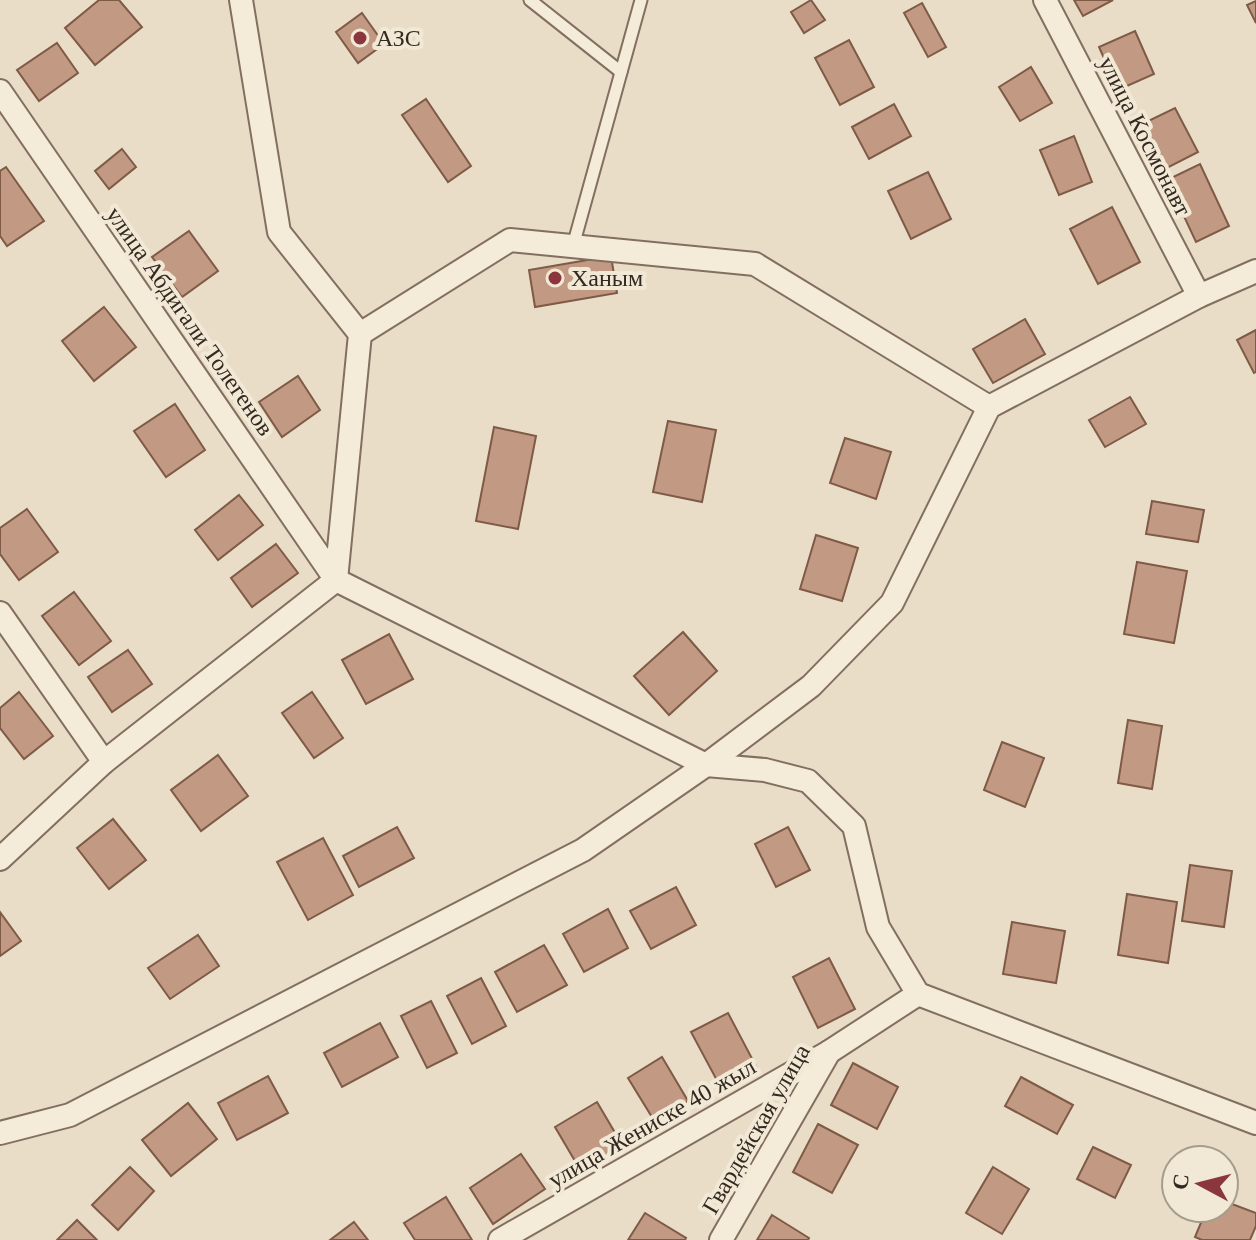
<svg xmlns="http://www.w3.org/2000/svg" width="1256" height="1240" font-family="Georgia,serif">
	<rect width="100%" height="100%" fill="#e9ddc7"/>
	<!-- building -->
	<g fill="#c29982" stroke="#7e5a47" stroke-width="2">
		<polygon points="99,0 119,0 142,27 95,65 65,28"/>
		<polygon points="811,0 825,20 804,33 791,12"/>
		<polygon points="1074,0 1113,0 1083,16"/>
		<polygon points="1256,1 1256,23 1247,5"/>
		<polygon points="922,3 946,47 928,57 904,13"/>
		<polygon points="362,13 384,44 358,63 336,32"/>
		<polygon points="1135,31 1154,74 1118,90 1099,47"/>
		<polygon points="849,40 874,87 840,105 815,58"/>
		<polygon points="57,43 78,73 39,101 17,70"/>
		<polygon points="1031,67 1052,103 1020,121 999,87"/>
		<polygon points="426,99 471,166 448,182 402,115"/>
		<polygon points="894,104 911,136 869,159 852,127"/>
		<polygon points="1175,108 1198,152 1161,171 1138,126"/>
		<polygon points="1074,136 1092,182 1059,195 1040,150"/>
		<polygon points="122,149 136,167 109,189 95,171"/>
		<polygon points="1200,164 1229,226 1196,242 1167,180"/>
		<polygon points="6,167 44,221 7,246 0,236 0,171"/>
		<polygon points="928,172 951,219 911,239 888,191"/>
		<polygon points="1112,207 1140,262 1098,284 1070,229"/>
		<polygon points="189,231 218,271 182,297 152,257"/>
		<polygon points="611,256 617,293 535,307 529,270"/>
		<polygon points="104,307 136,347 94,381 62,341"/>
		<polygon points="1025,319 1045,354 993,383 973,349"/>
		<polygon points="1256,330 1256,372 1254,373 1237,340"/>
		<polygon points="298,376 320,410 282,437 259,402"/>
		<polygon points="1130,397 1146,424 1105,447 1089,420"/>
		<polygon points="175,404 205,450 166,477 134,431"/>
		<polygon points="668,421 716,430 702,502 653,492"/>
		<polygon points="494,427 536,436 518,529 476,521"/>
		<polygon points="845,438 891,452 876,499 830,483"/>
		<polygon points="239,495 263,525 218,560 195,530"/>
		<polygon points="1152,501 1204,510 1198,542 1146,534"/>
		<polygon points="27,509 58,552 19,580 0,554 0,528"/>
		<polygon points="816,535 858,548 842,601 800,589"/>
		<polygon points="276,544 298,573 252,607 231,578"/>
		<polygon points="1137,562 1187,571 1174,643 1124,634"/>
		<polygon points="74,592 111,641 79,665 42,616"/>
		<polygon points="683,632 717,671 669,715 634,676"/>
		<polygon points="389,634 413,679 366,704 342,660"/>
		<polygon points="128,650 152,684 112,712 88,677"/>
		<polygon points="19,692 53,736 24,759 0,728 0,708"/>
		<polygon points="312,692 343,738 314,758 282,713"/>
		<polygon points="1128,720 1162,726 1152,789 1118,783"/>
		<polygon points="1002,742 1044,758 1025,807 984,790"/>
		<polygon points="218,755 248,796 201,831 171,790"/>
		<polygon points="113,819 146,860 109,889 77,848"/>
		<polygon points="397,827 414,858 359,887 343,856"/>
		<polygon points="788,827 810,870 776,887 755,844"/>
		<polygon points="323,838 353,895 308,920 277,862"/>
		<polygon points="1190,865 1232,871 1224,927 1182,921"/>
		<polygon points="676,887 696,925 651,949 630,911"/>
		<polygon points="1127,894 1177,902 1168,963 1118,955"/>
		<polygon points="608,909 628,948 584,972 563,934"/>
		<polygon points="0,912 21,941 0,956"/>
		<polygon points="1012,922 1065,931 1056,983 1003,974"/>
		<polygon points="198,935 219,966 170,999 148,968"/>
		<polygon points="544,945 567,985 517,1012 495,972"/>
		<polygon points="829,958 855,1009 818,1028 793,977"/>
		<polygon points="481,978 506,1026 472,1044 447,996"/>
		<polygon points="431,1001 457,1053 427,1068 401,1016"/>
		<polygon points="728,1013 757,1068 721,1088 691,1032"/>
		<polygon points="380,1023 398,1057 342,1087 324,1053"/>
		<polygon points="662,1057 688,1101 655,1122 628,1078"/>
		<polygon points="853,1063 898,1087 877,1129 831,1105"/>
		<polygon points="268,1076 288,1113 237,1140 218,1103"/>
		<polygon points="1021,1077 1073,1105 1057,1134 1005,1106"/>
		<polygon points="597,1102 624,1148 582,1173 555,1127"/>
		<polygon points="188,1103 217,1139 171,1176 142,1140"/>
		<polygon points="818,1124 858,1145 832,1193 793,1172"/>
		<polygon points="1093,1147 1131,1165 1115,1198 1077,1179"/>
		<polygon points="521,1154 545,1189 493,1224 470,1188"/>
		<polygon points="130,1167 154,1191 118,1230 92,1205"/>
		<polygon points="993,1167 1029,1189 1002,1234 966,1213"/>
		<polygon points="446,1197 472,1240 415,1240 404,1223"/>
		<polygon points="1224,1201 1256,1213 1256,1226 1250,1240 1202,1240 1195,1237 1207,1208 1224,1208"/>
		<polygon points="645,1213 686,1238 685,1240 628,1240"/>
		<polygon points="772,1215 809,1238 808,1240 757,1240"/>
		<polygon points="77,1220 97,1240 57,1240"/>
		<polygon points="354,1222 368,1240 330,1240"/>
	</g>
	<g fill="none" stroke-linecap="round" stroke-linejoin="round">
		<!-- lane casing -->
		<g stroke="#826f5f" stroke-width="15">
			<g id="lane">
				<polyline points="530,0 621,72"/>
				<polyline points="573,246 641,0"/>
			</g>
		</g>
		<!-- street casing -->
		<g stroke="#826f5f" stroke-width="26">
			<g id="street">
				<polyline points="1045,0 1199,296"/>
				<polyline points="0,91 336,580 706,765 765,770 808,781 854,826 878,927 918,994 1256,1123"/>
				<polyline points="360,334 510,240 755,264 989,407"/>
				<polyline points="0,613 104,762"/>
				<polyline points="0,859 104,762 336,580 360,334 279,232 241,0"/>
				<polyline points="0,1133 70,1115 583,850 706,765 811,686 892,603 989,407 1199,296 1256,271"/>
				<polyline points="500,1240 829,1052"/>
				<polyline points="721,1240 829,1052 918,994"/>
			</g>
		</g>
		<!-- lane -->
		<use href="#lane" stroke="#f5ebd9" stroke-width="11"/>
		<!-- street -->
		<use href="#street" stroke="#f5ebd9" stroke-width="22"/>
	</g>
	<!-- markers -->
	<g fill="#8a363c" stroke="#f1e8d6" stroke-width="3">
		<circle cx="360" cy="38" r="8"/>
		<circle cx="555" cy="278" r="8"/>
	</g>
	<g text-anchor="middle" stroke-width="8" stroke-linejoin="round" paint-order="stroke">
		<!-- poi labels -->
		<g font-size="24" fill="#342920" stroke="#f1e8d6" text-anchor="start">
			<text x="376" y="46">АЗС</text>
			<text x="571" y="286">Ханым</text>
		</g>
		<!-- street labels -->
		<g font-size="24" fill="#342920" stroke="#f1e8d6">
			<text transform="translate(1145 136) rotate(63)" y="8">улица Космонавт</text>
			<text transform="translate(190 321) rotate(55)" y="8">улица Абдигали Толегенов</text>
			<text transform="translate(652 1123) rotate(-30)" y="8">улица Жениске 40 жыл</text>
			<text transform="translate(756 1129) rotate(-60)" y="8">Гвардейская улица</text>
		</g>
	</g>
	<!-- north arrow -->
	<g transform="translate(1200 1184) rotate(277)"><circle r="38" fill="#f1e8d6" stroke="#a59c8d" stroke-width="2"/>
	<path d="M0-6L14 30L0 20L-14 30Z" fill="#8a363c"/>
	<text y="-12" font-size="22" font-weight="bold" text-anchor="middle" fill="#342920">С</text>
	</g>
</svg>
